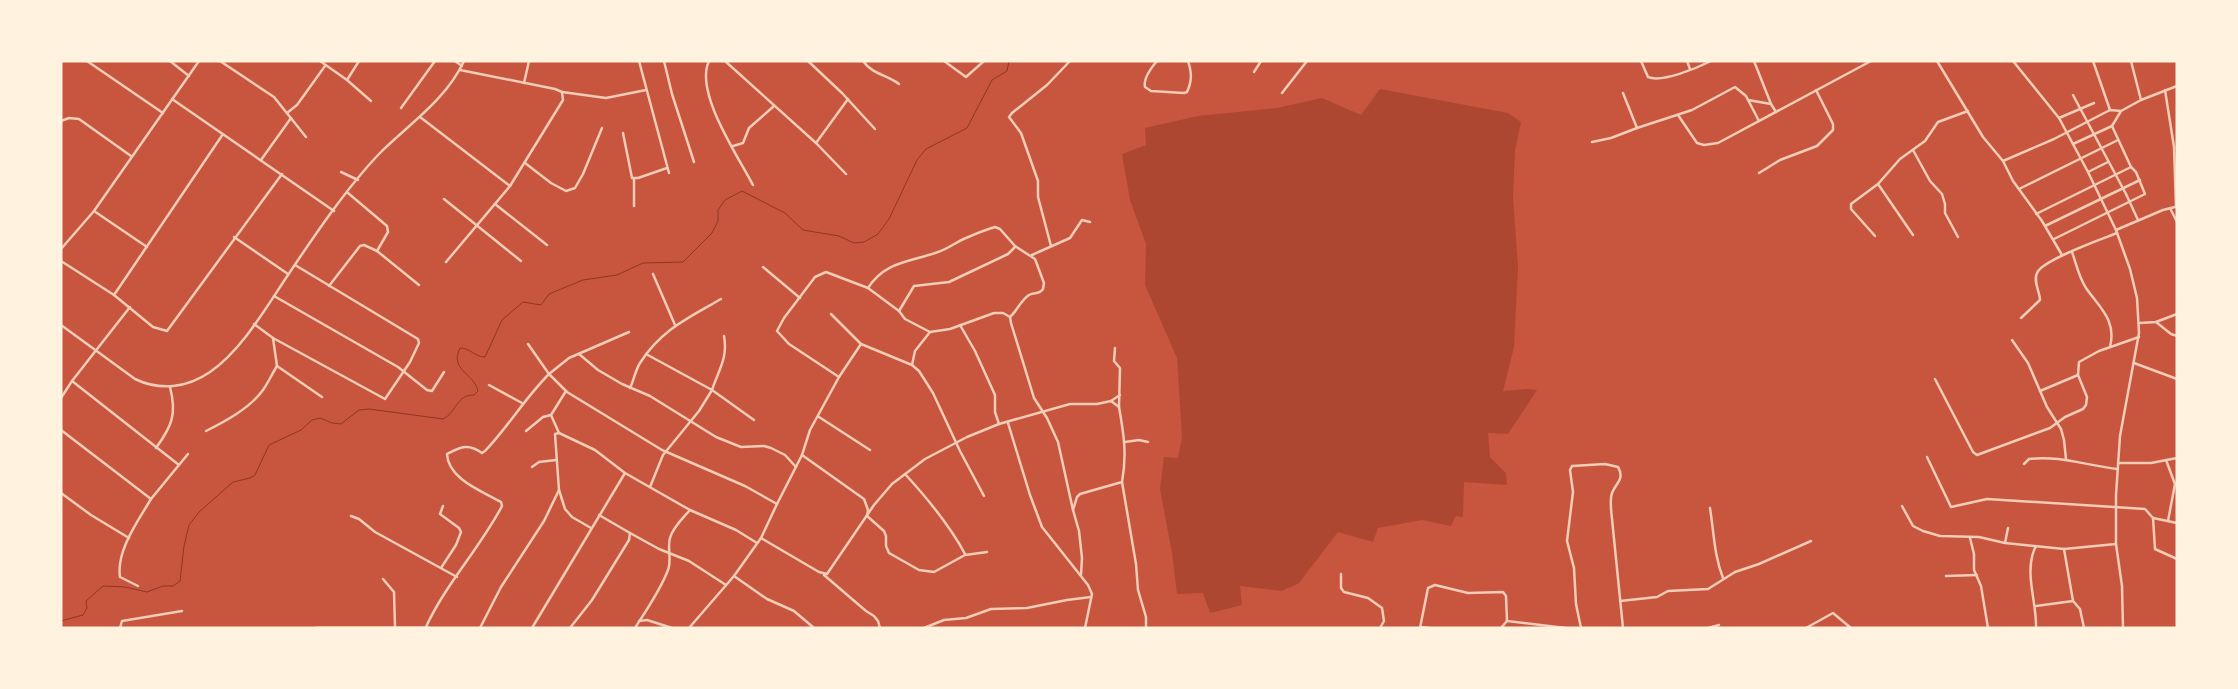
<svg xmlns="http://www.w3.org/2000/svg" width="2238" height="689" font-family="Signika,sans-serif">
	<rect width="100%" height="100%" fill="#c8553d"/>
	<!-- green -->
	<polygon fill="#ae4732" points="1380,89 1508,113 1521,122 1515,151 1513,197 1518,267 1514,347 1503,391 1527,389 1537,390 1508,434 1488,433 1490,457 1506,473 1507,485 1464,482 1463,517 1456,516 1451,526 1422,520 1378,528 1373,542 1338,532 1299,583 1282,591 1240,586 1242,605 1210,613 1203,593 1177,594 1172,553 1160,489 1164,457 1178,458 1182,437 1177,358 1145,285 1146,244 1130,200 1122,154 1146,145 1145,128 1198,116 1277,108 1322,98 1361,115"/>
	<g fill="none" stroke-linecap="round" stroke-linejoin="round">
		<!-- stream -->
		<path stroke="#8f3625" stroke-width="1" d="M61 621 83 615 87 608 86 601 103 586 125 587 147 592 163 586H173L180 581 184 546 189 525 199 512 233 482 250 478 255 475 269 445 301 430 312 420 320 418 332 423 341 424 359 410 369 409 443 419C457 412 456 395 474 395L478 391C474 373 449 370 460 348 470 348 475 357 485 357L502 320 523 302 541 305 549 294 583 280 617 275 643 263 683 262 712 233 718 221V210L725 200 742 191 785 213 803 230 839 236 854 243 864 242 878 234 889 219 917 160 926 149 967 128 992 80 1007 71 1009 61"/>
		<!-- minor -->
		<g stroke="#f1ccb7" stroke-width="2.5">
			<polyline points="87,61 163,113"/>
			<polyline points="170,61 189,76"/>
			<polyline points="220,61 274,97 306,137"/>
			<polyline points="320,61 347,80 371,101"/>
			<polyline points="455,61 462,66"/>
			<polyline points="639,61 669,173"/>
			<polyline points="664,61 672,94 694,162"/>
			<path d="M709 61C694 92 738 156 753 185"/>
			<polyline points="725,61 816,143 846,174"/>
			<polyline points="808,61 842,93 875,129"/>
			<path d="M863 61C872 74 887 75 899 84"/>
			<polyline points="944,61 966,77 984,61"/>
			<path d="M1157 61C1151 68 1143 78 1145 87L1151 91 1184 93 1187 92C1192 81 1192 73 1188 61"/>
			<path d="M1641 61 1648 77C1662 83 1697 68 1711 61"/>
			<polyline points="1687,61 1690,69"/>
			<polyline points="1754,61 1771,104 1776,112"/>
			<polyline points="1937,61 1983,137 2003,161 2013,181 2042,221 2062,255"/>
			<polyline points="2013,61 2059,118 2088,172 2116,230 2130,269 2137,298 2139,333 2120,436 2116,495 2116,544 2122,586 2123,628"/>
			<polyline points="2093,61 2110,110"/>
			<polyline points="2131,61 2141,100"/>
			<polyline points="1254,72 1261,61"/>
			<polyline points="347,80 359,61"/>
			<polyline points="524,83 529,61"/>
			<polyline points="2165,90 2174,147 2176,207"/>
			<polyline points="562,92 606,98 646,90"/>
			<polyline points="1282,93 1307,61"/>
			<polyline points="1623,93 1637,128 1692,110 1735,87 1746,96 1759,121"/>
			<polyline points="2073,95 2126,194 2138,220"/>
			<polyline points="172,99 334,211"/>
			<polyline points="1748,100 1771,104"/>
			<polyline points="401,108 435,61"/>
			<polyline points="287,113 297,105 325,66"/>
			<polyline points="1678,115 1697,143 1704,145 1718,143 1871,61"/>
			<polyline points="420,117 510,186 563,100 562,92 555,89 460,70"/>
			<polyline points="2059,118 2094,103"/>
			<polyline points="61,121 69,118 79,119 131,156"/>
			<polyline points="623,133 632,178 638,178 667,168"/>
			<polyline points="1592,142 1611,138 1637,128"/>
			<polyline points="816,143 848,99"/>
			<polyline points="2073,144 2112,126"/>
			<polyline points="733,146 743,143 749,128 774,106"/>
			<polyline points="1913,150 1930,181 1942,194 1945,204 1945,213 1958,237"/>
			<polyline points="261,160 291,118"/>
			<polyline points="2003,161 2054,139 2110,110 2121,111 2141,100 2177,86"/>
			<polyline points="525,163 551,183 566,191 575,188 583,174 602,128"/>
			<polyline points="341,172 358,180"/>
			<polyline points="2088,172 2108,162"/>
			<polyline points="1759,173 1780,160 1817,146 1833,130 1833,124 1816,90"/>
			<polyline points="1878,184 1913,235"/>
			<polyline points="2019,189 2118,140"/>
			<polyline points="348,193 387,226 388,232 377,251 419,285"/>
			<polyline points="444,199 521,261"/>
			<polyline points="495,204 547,245"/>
			<polyline points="634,206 634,179"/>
			<polyline points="2170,208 2177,222"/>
			<polyline points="94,211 147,247"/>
			<polyline points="2036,214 2131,167"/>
			<polyline points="2045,226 2140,180"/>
			<polyline points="2116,230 2163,210 2175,207"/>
			<polyline points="1875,236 1851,209 1851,204 1878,184 1900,159 1925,141 1938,122 1968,111"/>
			<polyline points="234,237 288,274"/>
			<polyline points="2054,239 2145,194 2136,172 2131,167 2112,126 2121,111"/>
			<polyline points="1051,246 1038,197 1038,181 1021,133 1009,117 1012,113 1047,85 1070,61"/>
			<polyline points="61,249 94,211 199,61"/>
			<path d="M2072 252C2076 263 2079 278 2086 288 2099 307 2117 320 2110 347"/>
			<polyline points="1032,255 1070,238 1082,220 1090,222"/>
			<polyline points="61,261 114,295 153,327 167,331 282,174"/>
			<polyline points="446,262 510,186"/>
			<polyline points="763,267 800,298"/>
			<polyline points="653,274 675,325"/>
			<polyline points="329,286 360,246 364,245 377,251"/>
			<path d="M868 288C885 261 911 262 938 252 948 249 956 242 966 238 975 234 985 230 995 227L1000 229 1015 246 1035 259 1044 283 1043 289C1039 295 1035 292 1029 295 1021 300 1017 311 1010 317L1011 323 1034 398 1047 418 1058 442 1073 510"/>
			<polyline points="114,295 223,134"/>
			<polyline points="274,296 398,367 427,390 432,391 444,372"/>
			<polyline points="899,311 914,286 949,282 1008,254 1015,247"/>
			<polyline points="831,314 861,344"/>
			<path d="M2021 318 2040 300C2040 292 2033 282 2037 273 2042 260 2102 239 2117 233"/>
			<polyline points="2156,322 2171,334 2177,336"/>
			<polyline points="2140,323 2156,322 2177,314"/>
			<polyline points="254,324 273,338 385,399 410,362 419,343 418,339 295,265"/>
			<path d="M61 325 135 379C160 391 187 388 210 372 242 350 267 306 288 275 314 236 348 186 380 153 409 124 446 100 464 61"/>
			<polyline points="960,325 975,351 995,395 995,412 999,424"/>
			<polyline points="629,332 569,358 549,374 567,392 662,450 745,486 777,504 802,455"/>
			<polyline points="273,338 277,366 322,397"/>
			<polyline points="2012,340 2028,363 2047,407 2061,429 2064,440 2066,459"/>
			<polyline points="1115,348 1114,361 1120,368 1119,407"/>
			<polyline points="579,354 598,370 622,384 650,396 716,437 741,447 764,446 771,448 785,455 796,467"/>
			<path d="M646 354 712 390C719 369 728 358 724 336"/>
			<polyline points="2134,363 2177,379"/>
			<polyline points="912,365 915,351 930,332"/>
			<polyline points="839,377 861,344 912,365 919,371 933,393 960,451 984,496"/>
			<polyline points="1935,379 1973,452 1977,455 2050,428 2065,417 2083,409 2086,405 2087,397 2078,375 2079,362 2099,351 2139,337"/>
			<polyline points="72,381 179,465"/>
			<polyline points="489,385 522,403"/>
			<path d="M630 388C634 380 635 371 640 363 661 330 688 318 721 299"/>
			<polyline points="2040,391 2078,375"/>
			<polyline points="61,398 72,381 130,307"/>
			<polyline points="1111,401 1120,395"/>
			<polyline points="819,417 870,450"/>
			<polyline points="1008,423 1030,495 1042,527 1088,585 1092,594 1085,628"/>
			<path d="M61 430 151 499C138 521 116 551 120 577L138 586"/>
			<path d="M206 431C226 421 250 408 263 390 268 383 272 374 277 366"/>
			<polyline points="526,431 543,417 551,415"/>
			<polyline points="559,433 551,415 566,391"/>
			<polyline points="1125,442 1139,440 1148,442"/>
			<path d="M156 448C172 426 177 414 170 387"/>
			<polyline points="1927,457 1951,507 1987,499 2145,509 2153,518 2155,549 2177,559"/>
			<polyline points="2166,460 2175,484 2168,521"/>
			<polyline points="2118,463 2151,463 2177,458"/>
			<path d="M2024 464 2029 459C2059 455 2088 466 2118 469"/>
			<polyline points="532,467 539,462 556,460"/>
			<polyline points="625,473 690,510 736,530 757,543"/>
			<path d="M905 474C928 499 949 524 965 554"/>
			<polyline points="650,487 663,455 699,411 712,390 754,420"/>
			<polyline points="559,490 565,509 572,517 591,528"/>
			<polyline points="61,493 91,515 129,538"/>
			<polyline points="151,499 188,454"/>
			<polyline points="1902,506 1913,526 1923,531 1940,536 1979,537 2005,543 2008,528"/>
			<path d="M1710 508C1714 533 1714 555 1723 578"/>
			<polyline points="351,516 359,519 375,532 457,577"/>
			<polyline points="2153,518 2177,523"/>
			<polyline points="630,533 659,549 689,561 726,585"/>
			<polyline points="761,538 777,504"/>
			<polyline points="1970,538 1974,554 1974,570 1981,586 1988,628"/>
			<polyline points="2005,543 2064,549 2116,544"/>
			<path d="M2036 546C2023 571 2037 601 2036 628"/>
			<polyline points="2064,549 2073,601 2080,609 2084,628"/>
			<polyline points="987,552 965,555 934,572 919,570 889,553 886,546 886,536 884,531 867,516 868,510 864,499 802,455 810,430 839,377 789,344 777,331 784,318 815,277 826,272 868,288 899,311 905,319 930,332 950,329 994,313 1003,313 1010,317"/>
			<polyline points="441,568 456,545 461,532 459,528 440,514 443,506"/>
			<polyline points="1341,574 1341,588 1344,592 1368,598 1382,608 1384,621 1380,628"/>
			<polyline points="824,575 866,611 874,616 878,621 880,628"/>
			<polyline points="1081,575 1082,558 1079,531 1073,510 1077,497 1080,494 1122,482 1136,564 1138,590 1146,617 1146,628"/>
			<polyline points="734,576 767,599 794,611 814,628"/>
			<polyline points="1946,576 1977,575"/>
			<polyline points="383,579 394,592 395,627"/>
			<polyline points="1620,601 1657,597 1668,591 1708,589 1735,572 1759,564 1811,541"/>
			<polyline points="2036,606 2073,601"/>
			<polyline points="639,621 647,620 672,628"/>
			<polyline points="1507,621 1566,628"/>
			<path d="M426 627C445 585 480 548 502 506L501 502C482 491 448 479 447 454 461 447 468 443 482 453L485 451C508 427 525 398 549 374L528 344"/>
			<polyline points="1420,627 1430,628"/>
			<polyline points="120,628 122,621 182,611"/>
			<polyline points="480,628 501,587 544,521 559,490 555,434 559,433 595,450 625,473 532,628"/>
			<polyline points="570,628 592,600 629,540 630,533 599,515"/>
			<path d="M635 628C647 609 660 591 668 570 672 560 667 549 670 538 673 527 683 518 690 510"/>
			<path d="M689 628 734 576 761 538 819 572 827 574 874 505 892 484 925 459 967 437 999 424 1070 404H1097L1111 401 1119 407C1124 435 1127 455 1122 482"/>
			<polyline points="924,628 944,620 966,618 991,609 1027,608 1067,600 1091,597"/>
			<polyline points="1420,628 1428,588 1435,585 1468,593 1503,592 1506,596 1507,621 1501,628"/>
			<path d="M1581 628 1576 604 1574 568 1567 541 1573 492 1570 470 1572 466 1605 464 1618 467C1625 479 1616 483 1612 493 1610 498 1611 504 1611 509L1623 628"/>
			<polyline points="1708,628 1719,625"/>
			<polyline points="1806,628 1833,613 1851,628"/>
		</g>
		<!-- tertiary -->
		<polyline stroke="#f1ccb7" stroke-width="3" points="316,628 429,628"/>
	</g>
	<!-- border -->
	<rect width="2238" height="689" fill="none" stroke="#fff3e0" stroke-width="125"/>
</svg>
